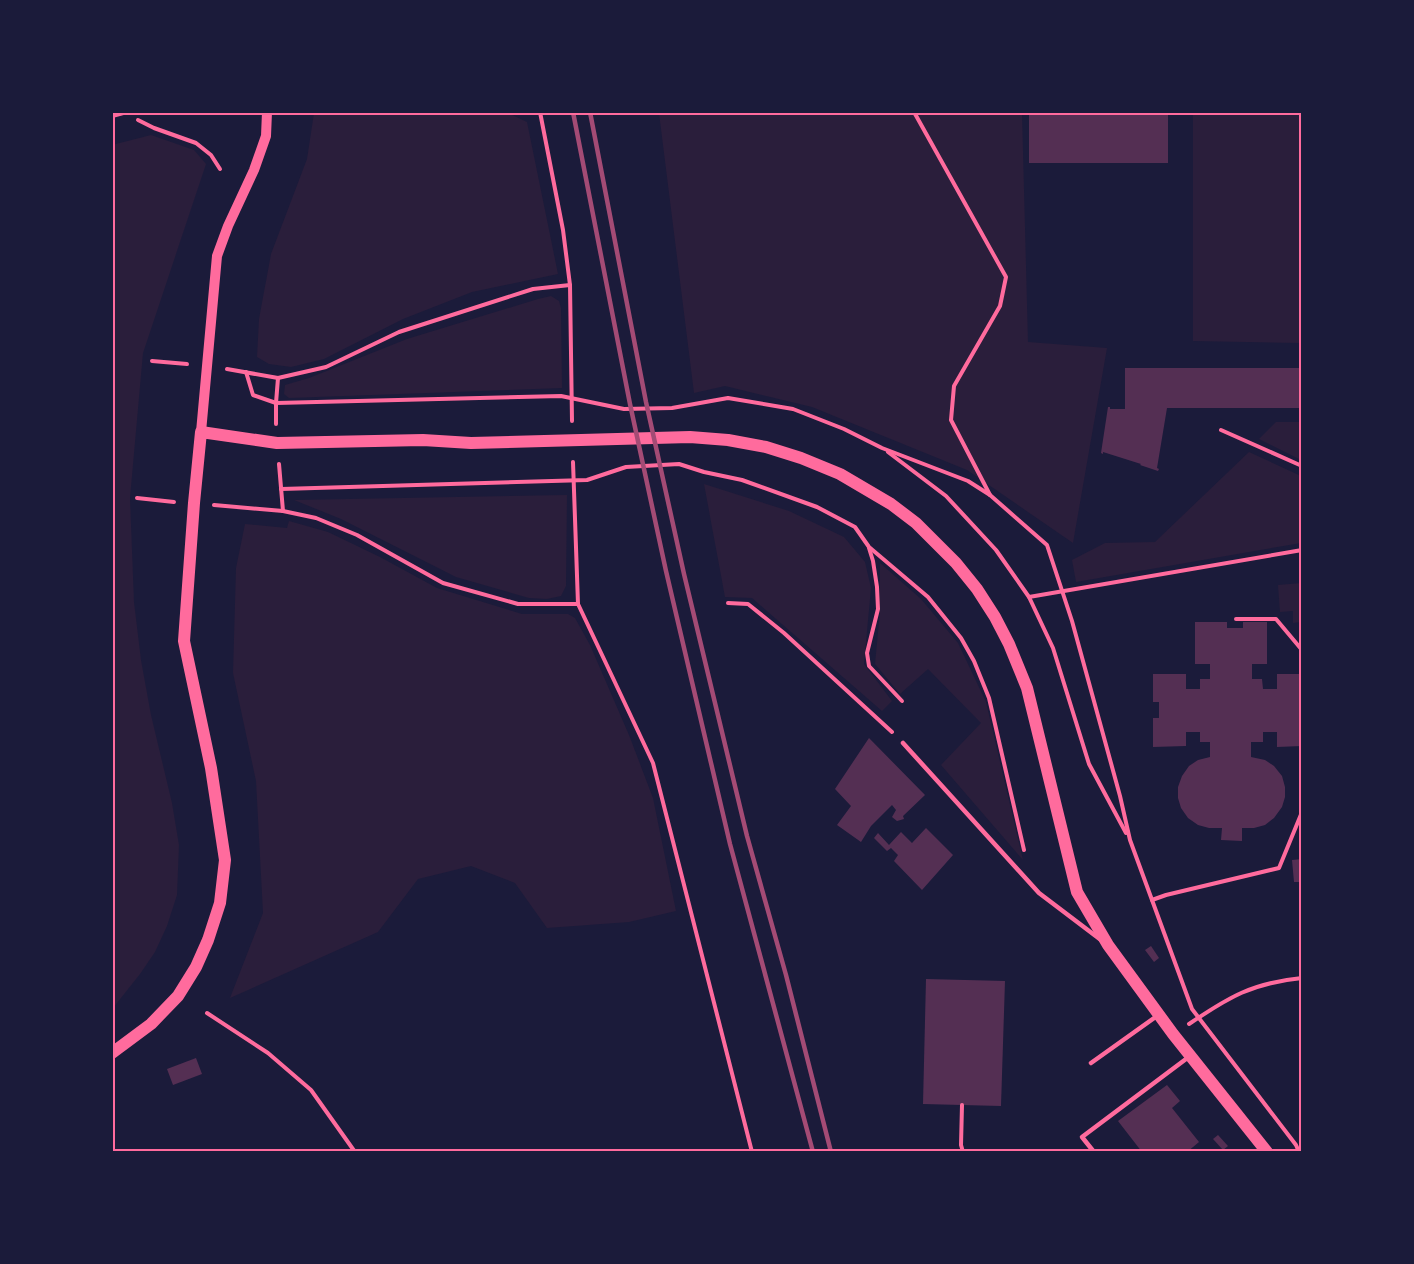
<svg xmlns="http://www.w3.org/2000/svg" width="1414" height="1264" font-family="'Noto Sans',sans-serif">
	<rect width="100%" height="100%" fill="#1b1b3a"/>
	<!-- green -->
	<g fill="#2a1e3b">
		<polygon points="506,112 527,122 558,274 472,292 403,319 324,359 291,367 269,364 257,357 259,319 271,254 307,159 314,113"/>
		<polygon points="659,113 1022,113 1028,342 1107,348 1073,543 967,470 812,407 725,386 694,393"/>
		<polygon points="1193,113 1301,113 1301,343 1193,341"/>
		<polygon points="151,135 194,150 206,164 143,353 130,498 134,602 141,660 151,715 172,803 179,845 177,895 167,926 155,952 140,974 113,1008 112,145"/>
		<polygon points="551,296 559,301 561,308 562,388 289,398 284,394 285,385 309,378 407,339 538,299"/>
		<polygon points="1276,422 1301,422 1301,460 1259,439"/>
		<polygon points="1249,452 1301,476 1301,543 1076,582 1072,560 1105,543 1155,542"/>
		<polygon points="704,484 789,511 844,537 865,562 871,588 864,664 892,701 882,711 752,598 725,597"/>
		<polygon points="567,495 566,586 561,596 547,599 529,598 456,577 341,519 294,500"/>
		<polygon points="289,521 328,532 380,557 437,588 522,614 568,614 575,618 590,645 629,735 653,798 676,911 629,922 547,928 515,883 471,866 418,879 378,932 230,998 263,913 256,781 233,673 236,568 245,524 287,528"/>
		<polygon points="880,563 921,599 958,643 986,702 1023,860 941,765 981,723 928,669 900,694 875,664 880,611"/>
		<polygon points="1301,583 1301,622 1293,623 1293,611 1280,612 1278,585"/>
	</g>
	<!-- building -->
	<g fill="#542f53">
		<rect x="1029" y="112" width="139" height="51"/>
		<polygon points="1125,368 1302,368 1302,408 1167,408 1157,468 1159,469 1158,471 1140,465 1141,464 1103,452 1103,454 1101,453 1108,407 1110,407 1110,409 1125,409"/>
		<polygon points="1195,622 1227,622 1227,628 1243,628 1243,622 1267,622 1267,664 1252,664 1252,679 1262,679 1263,689 1277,689 1277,674 1302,674 1302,746 1277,747 1277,732 1263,732 1263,742 1251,742 1251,757 1265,760 1274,766 1282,776 1285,787 1285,797 1282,807 1274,818 1265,825 1254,828 1242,828 1242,841 1221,840 1222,828 1209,828 1198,825 1188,818 1181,808 1178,798 1178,787 1182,776 1189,766 1198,760 1210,757 1210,742 1200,742 1200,732 1186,732 1186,746 1153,747 1153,718 1159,718 1159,702 1153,702 1153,674 1186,674 1186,689 1200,689 1200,679 1210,679 1210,664 1195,664"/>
		<polygon points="869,738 925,795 903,816 904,819 897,821 892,817 896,810 892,805 871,826 861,842 837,825 851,806 835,789"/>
		<polygon points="926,828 953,855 922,890 894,861 898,855 891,848 887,851 874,838 878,833 889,845 901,832 912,843"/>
		<polygon points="1302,859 1302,882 1294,882 1292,860"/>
		<polygon points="1151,946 1159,958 1154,962 1145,950"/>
		<polygon points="926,979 1005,981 1001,1106 923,1104"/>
		<polygon points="196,1058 202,1074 173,1085 167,1069"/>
		<polygon points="1167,1085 1180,1101 1172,1108 1199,1142 1187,1152 1142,1152 1118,1121"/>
		<polygon points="1218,1135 1228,1146 1223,1150 1213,1139"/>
	</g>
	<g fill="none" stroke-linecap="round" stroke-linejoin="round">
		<!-- path -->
		<g stroke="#ff6b9d" stroke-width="4">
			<polyline points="540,112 563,230 570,285 572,421"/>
			<polyline points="914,112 1006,277 1000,306 954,386 951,420 990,495"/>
			<polyline points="138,120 154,128 196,143 211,155 220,169"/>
			<polyline points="152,361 187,364"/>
			<polyline points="227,369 278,378 326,367 399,332 533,289 570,285"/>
			<polyline points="246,372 253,395 276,403 561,396 624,409 672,408 728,398 793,409 844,429 882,448 968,481 990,495 1047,545 1072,621 1120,796 1130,840 1192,1009 1296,1145 1299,1152"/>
			<polyline points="276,424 276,403 278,378"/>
			<polyline points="1221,430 1302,466"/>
			<polyline points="888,452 946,496 996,550 1029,597 1053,648 1089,764 1126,833"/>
			<polyline points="573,462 578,604 653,763 752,1152"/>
			<polyline points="279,464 283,511"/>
			<polyline points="281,489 587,480 626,467 679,464 704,472 742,480 817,507 855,527 869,547 928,597 961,638 974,661 989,698 1024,850"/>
			<polyline points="137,498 174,502"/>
			<polyline points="214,505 283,511 316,518 357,535 443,583 518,604 578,604"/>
			<polyline points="869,548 873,561 877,587 878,609 867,653 869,666 902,701"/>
			<polyline points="1029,597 1302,550"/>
			<polyline points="728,603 748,604 784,633 892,732"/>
			<polyline points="1236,619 1276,619 1302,650"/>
			<polyline points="1152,900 1166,895 1279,868 1302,812"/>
			<polyline points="207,1013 268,1053 311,1090 355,1152"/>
			<path d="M1189 1024C1229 997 1252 983 1302 978"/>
			<polyline points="962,1105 961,1145 963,1152"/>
		</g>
		<!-- service -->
		<g stroke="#ff6b9d" stroke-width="4.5">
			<polyline points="903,743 1039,893 1101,940"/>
			<polyline points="1091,1063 1157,1016"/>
			<polyline points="1094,1152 1082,1137 1190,1056"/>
		</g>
		<!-- minor -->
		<polyline stroke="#ff6b9d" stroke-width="6" points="112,115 123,112"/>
		<!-- tertiary -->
		<polyline stroke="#ff6b9d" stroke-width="10" points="201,432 217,256 228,226 254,170 266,136 267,112"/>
		<!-- secondary -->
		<polyline stroke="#ff6b9d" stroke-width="12" points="112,1053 151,1024 178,996 196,967 208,940 220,903 225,860 211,768 184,641 194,503 201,432 277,443 423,440 471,443 690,437 728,440 766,447 801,458 840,474 891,504 916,523 956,563 977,589 995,617 1009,644 1027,688 1077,892 1108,945 1173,1034 1267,1152"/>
		<!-- rail -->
		<g stroke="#a44b75" stroke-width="4.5">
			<polyline points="573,112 630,404 666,571 730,844 813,1152"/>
			<polyline points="590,112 646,402 684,574 747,836 786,975 831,1152"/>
		</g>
	</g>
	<!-- border -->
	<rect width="1414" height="1264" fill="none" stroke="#1b1b3a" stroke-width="228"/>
	<rect x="114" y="114" width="1186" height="1036" fill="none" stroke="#ff6b9d" stroke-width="2"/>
</svg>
